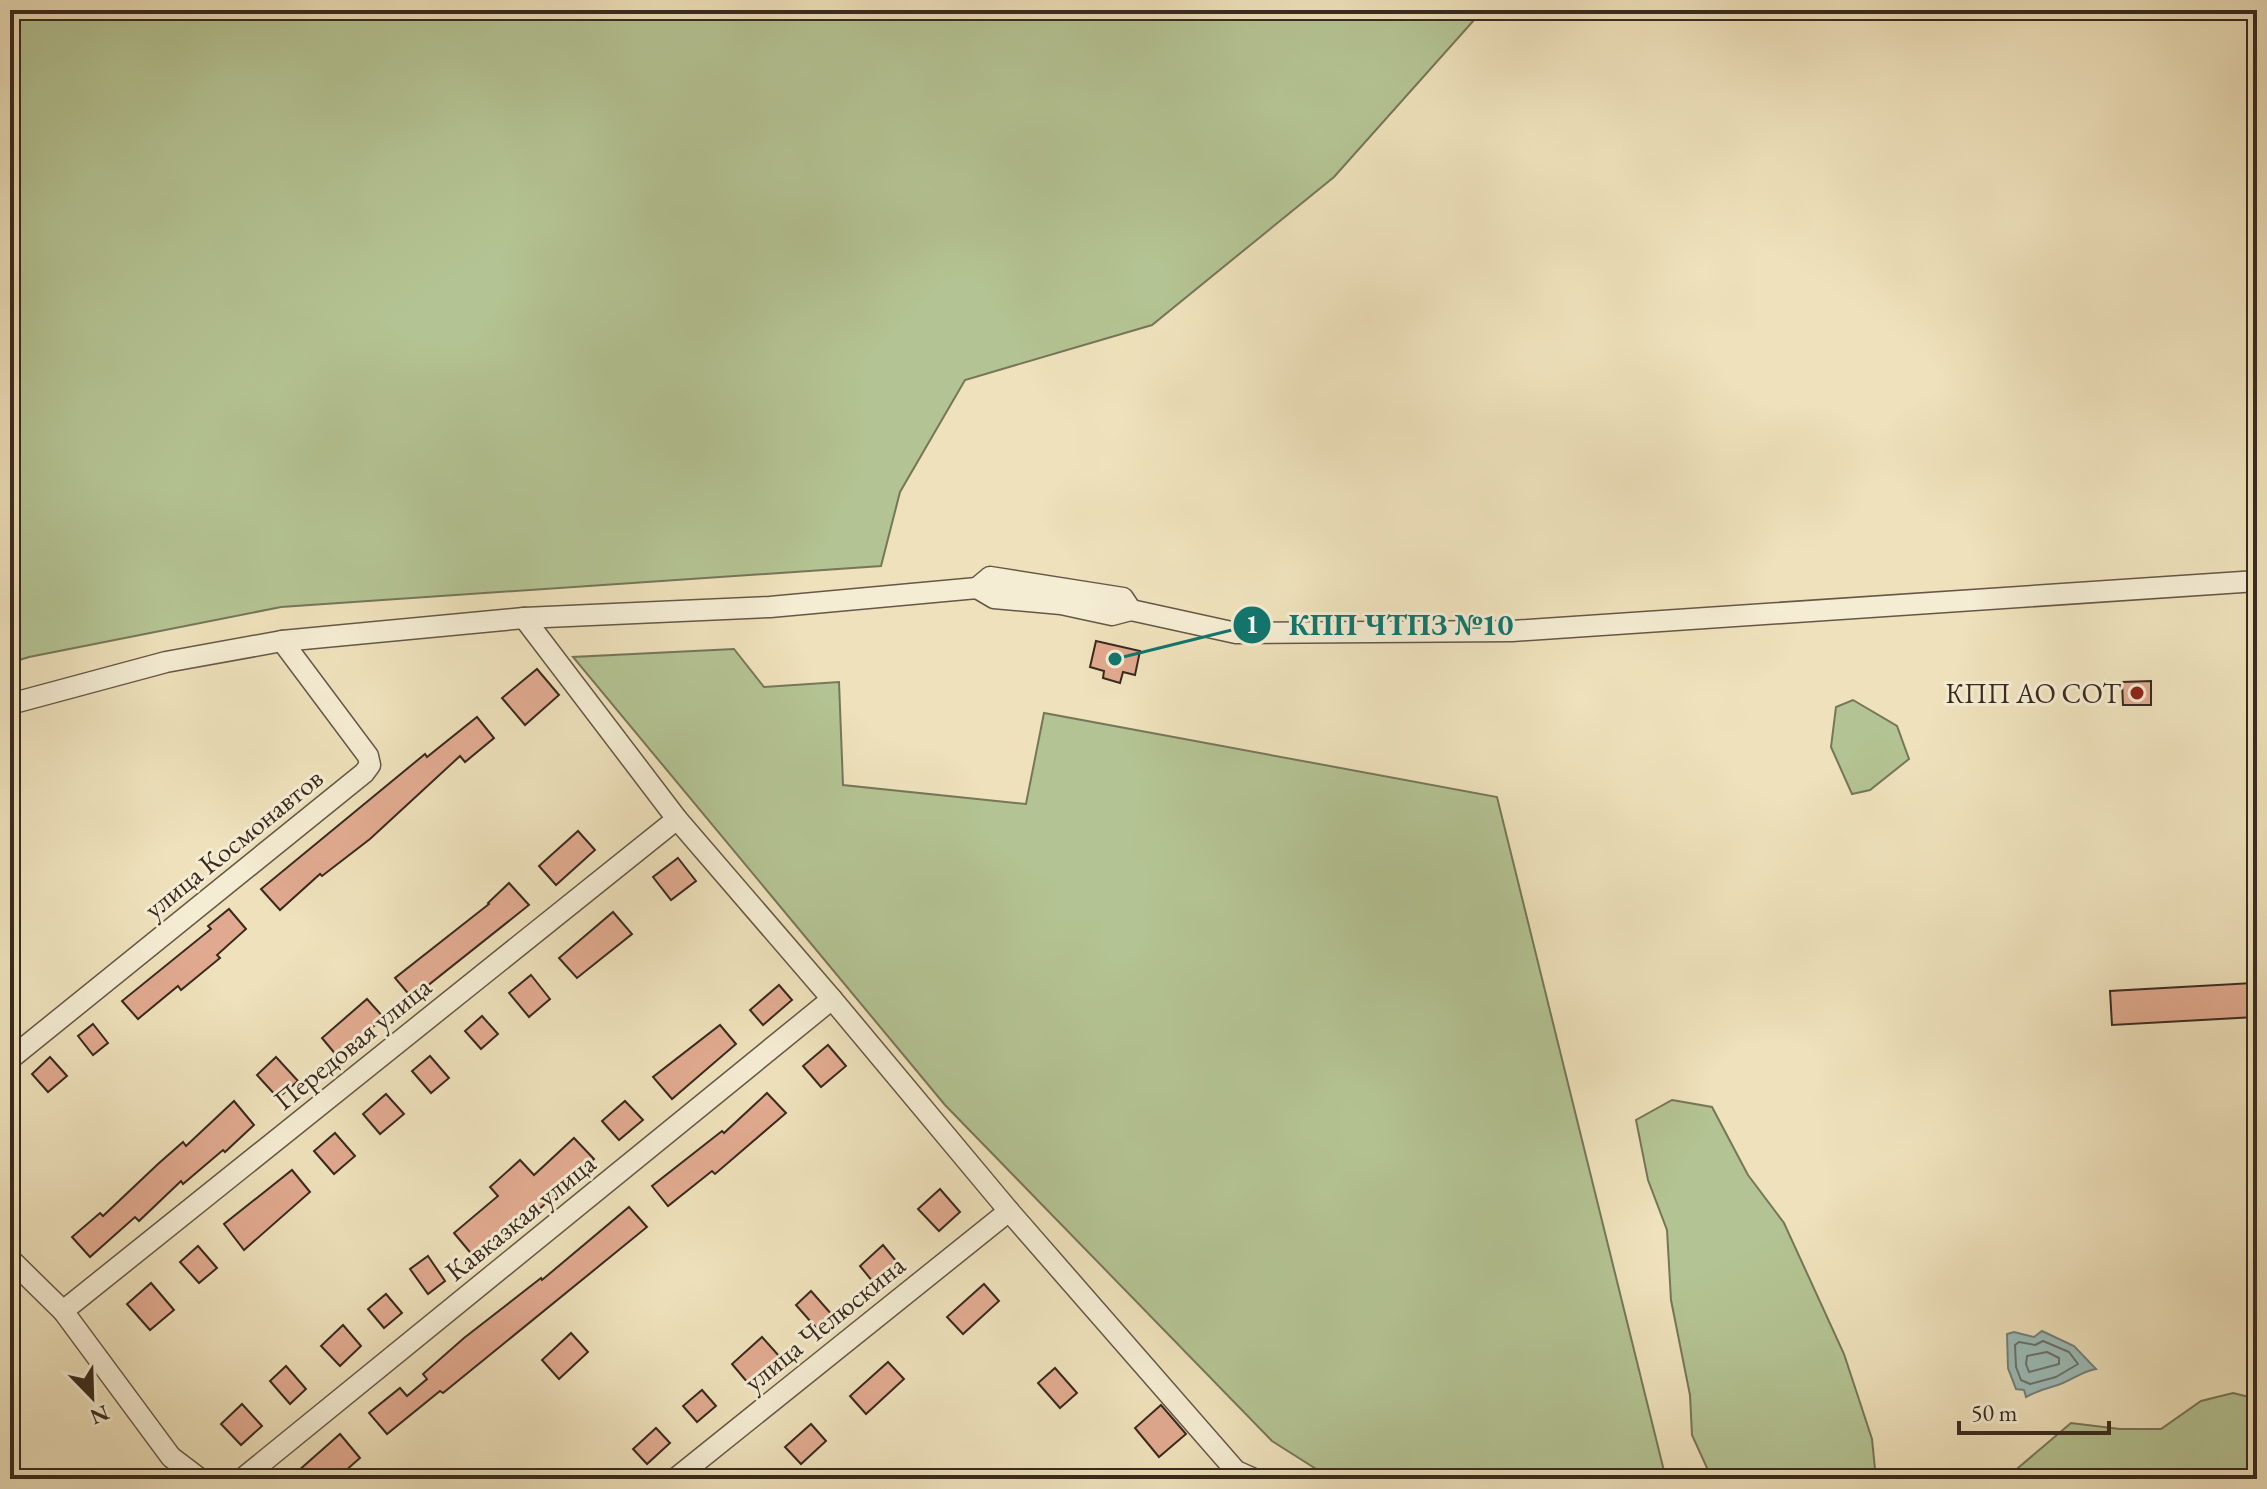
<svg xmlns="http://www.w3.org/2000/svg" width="2267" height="1489" font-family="'EB Garamond',serif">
	<rect width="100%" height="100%" fill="#eee1bb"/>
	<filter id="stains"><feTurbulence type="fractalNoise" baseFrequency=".0025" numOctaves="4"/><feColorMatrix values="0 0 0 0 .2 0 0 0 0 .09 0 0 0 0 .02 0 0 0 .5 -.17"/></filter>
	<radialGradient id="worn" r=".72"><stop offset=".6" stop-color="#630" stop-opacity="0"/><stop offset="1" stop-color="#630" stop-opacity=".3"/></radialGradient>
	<!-- green -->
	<g fill="#b4c393" stroke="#767659" stroke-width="2">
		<polygon points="10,10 1483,10 1334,177 1152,325 965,380 900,492 881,566 281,607 29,657 10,663"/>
		<polygon points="734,649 764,687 839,682 843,785 1026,804 1044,713 1497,797 1666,1479 1332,1479 1272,1441 945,1105 573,657"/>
		<polygon points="1853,700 1897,726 1909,759 1870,790 1852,794 1831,747 1836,707"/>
		<polygon points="1672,1100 1712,1107 1748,1175 1784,1223 1844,1354 1872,1439 1876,1479 1712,1479 1692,1435 1690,1395 1671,1300 1667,1230 1648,1180 1636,1120"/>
		<polygon points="2233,1393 2257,1399 2257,1479 2017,1479 2012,1473 2071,1423 2120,1429 2161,1429 2201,1401"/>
	</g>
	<!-- water -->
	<path fill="#9cbcb8" stroke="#74827b" stroke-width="2" d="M2042 1331 2074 1346 2096 1369C2082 1371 2071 1381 2058 1385 2044 1389 2039 1390 2026 1397L2024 1390 2016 1389 2008 1368 2007 1334 2014 1332 2034 1337Z"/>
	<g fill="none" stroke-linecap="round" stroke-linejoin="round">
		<!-- shore -->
		<g stroke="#6a736c" stroke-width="2">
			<polygon points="2043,1341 2069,1352 2078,1364 2056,1377 2030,1384 2021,1380 2016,1367 2015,1345 2019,1342 2035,1345"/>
			<polygon points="2047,1352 2059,1358 2059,1364 2029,1372 2026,1364 2027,1356"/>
		</g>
	</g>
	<!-- building -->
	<g fill="#e1aa90" stroke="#392a1f" stroke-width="2">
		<polygon points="1096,641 1140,651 1135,675 1123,672 1120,683 1103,678 1104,671 1090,667"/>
		<polygon points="537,669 559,695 525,725 502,698"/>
		<polygon points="2151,681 2151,705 2123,705 2122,682"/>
		<polygon points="477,717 494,738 465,762 460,756 370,839 322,876 320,874 280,910 261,889 425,754 427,757"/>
		<polygon points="578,831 595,850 556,885 539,866"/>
		<polygon points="678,858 696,881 671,900 653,877"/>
		<polygon points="509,883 529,905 412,998 395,978 489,904 488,903"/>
		<polygon points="229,909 246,929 217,955 220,958 181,990 178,986 138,1019 122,1001 211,929 208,926"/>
		<polygon points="613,912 632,934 577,978 559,958"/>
		<polygon points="531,975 550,999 529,1017 509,993"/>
		<polygon points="2253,983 2255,1017 2112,1025 2110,991"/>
		<polygon points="779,985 792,1000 763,1025 750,1010"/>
		<polygon points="367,999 384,1018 337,1056 322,1038"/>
		<polygon points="482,1016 498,1034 481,1049 465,1031"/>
		<polygon points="93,1024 108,1043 93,1055 78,1036"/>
		<polygon points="720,1025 736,1044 672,1099 653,1077"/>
		<polygon points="828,1045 846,1066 821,1087 803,1066"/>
		<polygon points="430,1056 449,1078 431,1093 412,1071"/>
		<polygon points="50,1057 67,1076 48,1092 32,1074"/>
		<polygon points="276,1057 298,1081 278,1098 257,1075"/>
		<polygon points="767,1093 786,1113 715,1174 712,1171 668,1206 652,1186 722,1131 724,1133"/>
		<polygon points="386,1094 404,1114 380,1134 363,1114"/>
		<polygon points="234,1101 254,1125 225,1152 223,1150 183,1184 181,1181 139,1221 135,1217 90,1257 72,1237 100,1213 103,1216 158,1164 183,1142 186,1146"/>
		<polygon points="625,1101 643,1120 619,1140 602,1121"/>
		<polygon points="335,1133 355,1156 334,1174 314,1151"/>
		<polygon points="574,1138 594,1159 523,1224 518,1219 474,1257 454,1233 498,1196 490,1187 520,1160 534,1175"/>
		<polygon points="292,1170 310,1192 244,1250 224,1224"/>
		<polygon points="940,1189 960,1212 939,1231 918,1209"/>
		<polygon points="629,1207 647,1227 443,1393 440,1391 387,1434 369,1413 400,1388 407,1396 427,1379 423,1374 464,1338 541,1278 542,1280"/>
		<polygon points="883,1245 896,1261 873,1282 860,1266"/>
		<polygon points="198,1246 217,1268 199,1283 180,1262"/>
		<polygon points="428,1256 445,1281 428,1294 410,1269"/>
		<polygon points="151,1283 174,1310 150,1330 127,1304"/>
		<polygon points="984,1284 999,1301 963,1334 947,1317"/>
		<polygon points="811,1291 833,1316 818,1330 796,1305"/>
		<polygon points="386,1294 402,1313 384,1328 368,1309"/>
		<polygon points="343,1325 361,1346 340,1366 321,1346"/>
		<polygon points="571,1333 588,1352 559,1379 542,1360"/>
		<polygon points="762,1337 779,1356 748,1383 732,1364"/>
		<polygon points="888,1362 904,1379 866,1414 850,1396"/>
		<polygon points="286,1366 306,1389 290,1404 270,1381"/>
		<polygon points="1055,1368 1077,1393 1060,1408 1038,1383"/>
		<polygon points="702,1390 716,1406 697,1422 683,1406"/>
		<polygon points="242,1404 262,1426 241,1445 221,1424"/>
		<polygon points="1161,1405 1186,1434 1159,1457 1135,1428"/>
		<polygon points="811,1424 826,1441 801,1464 785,1447"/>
		<polygon points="656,1428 670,1443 647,1464 633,1449"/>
		<polygon points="340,1434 360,1458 336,1479 289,1479"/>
	</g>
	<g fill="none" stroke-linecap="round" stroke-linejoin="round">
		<!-- minor casing -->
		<g stroke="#665846" stroke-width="23">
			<g id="minor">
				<polygon points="990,577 1123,598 1131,610 1112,615 1061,604 994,598 977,588"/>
				<polyline points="1131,610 1236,633 1512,631 2257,581"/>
				<polyline points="524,618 677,819 832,999 1009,1211 1236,1471 1254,1479"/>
				<polyline points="10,704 166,662 282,641 524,618 770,607 977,588"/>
				<polyline points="10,1059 364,773 370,765 368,756 282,641"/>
				<polyline points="10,1259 63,1311 171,1457 200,1479"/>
				<polyline points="63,1311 677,819"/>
				<polyline points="242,1479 832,999"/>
				<polyline points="675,1479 1009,1211"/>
			</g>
		</g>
		<!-- minor -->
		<use href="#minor" stroke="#f4ecd3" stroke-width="20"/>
	</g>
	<!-- markers -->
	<circle fill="#8f2418" stroke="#f4ecd3" stroke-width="3" cx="2137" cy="693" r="8"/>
	<g text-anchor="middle" stroke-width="6" stroke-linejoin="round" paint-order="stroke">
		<!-- poi labels -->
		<g font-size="28" fill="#392a1f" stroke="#f4ecd3" text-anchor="end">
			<text x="2121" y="703">КПП АО СОТ</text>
		</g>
		<!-- street labels -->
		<g font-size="28" fill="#392a1f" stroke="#f4ecd3">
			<text transform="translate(233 843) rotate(-39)" y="10">улица Космонавтов</text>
			<text transform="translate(352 1043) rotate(-39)" y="10">Передовая улица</text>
			<text transform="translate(520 1217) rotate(-39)" y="10">Кавказкая улица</text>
			<text transform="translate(824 1323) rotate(-39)" y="10">улица Челюскина</text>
		</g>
	</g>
	<!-- callouts -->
	<path fill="none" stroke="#0f766e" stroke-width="3" d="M1115 659L1252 625"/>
	<g fill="#0f766e" stroke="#f4ecd3" stroke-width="3">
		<circle cx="1115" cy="659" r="8"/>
		<circle cx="1252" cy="625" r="20"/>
	</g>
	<g font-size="24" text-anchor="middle" font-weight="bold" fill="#fff">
		<text x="1252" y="633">1</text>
	</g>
	<g font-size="30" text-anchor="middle" font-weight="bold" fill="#0f766e" stroke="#f4ecd3" stroke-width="6" stroke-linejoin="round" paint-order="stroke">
		<text x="1401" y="635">КПП ЧТПЗ №10</text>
	</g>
	<!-- margin -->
	<rect width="2267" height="1489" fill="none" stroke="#eee1bb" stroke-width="40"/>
	<rect x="12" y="12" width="2243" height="1465" fill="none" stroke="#392a1f" stroke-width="4"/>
	<rect x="20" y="20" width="2227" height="1449" fill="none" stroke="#392a1f" stroke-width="2"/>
	<!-- north arrow -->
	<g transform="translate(92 1397) rotate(157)" stroke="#f4ecd3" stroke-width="6" paint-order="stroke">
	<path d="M0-6L14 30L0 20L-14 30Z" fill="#392a1f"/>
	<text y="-12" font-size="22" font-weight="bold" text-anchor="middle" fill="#392a1f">N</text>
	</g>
	<!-- scale -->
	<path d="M1959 1421v12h150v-12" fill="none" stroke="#392a1f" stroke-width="4"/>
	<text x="1971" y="1421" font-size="24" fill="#392a1f" stroke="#f4ecd3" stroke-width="6" paint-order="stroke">50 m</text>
	<rect width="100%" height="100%" filter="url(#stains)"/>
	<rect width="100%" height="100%" fill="url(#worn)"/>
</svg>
